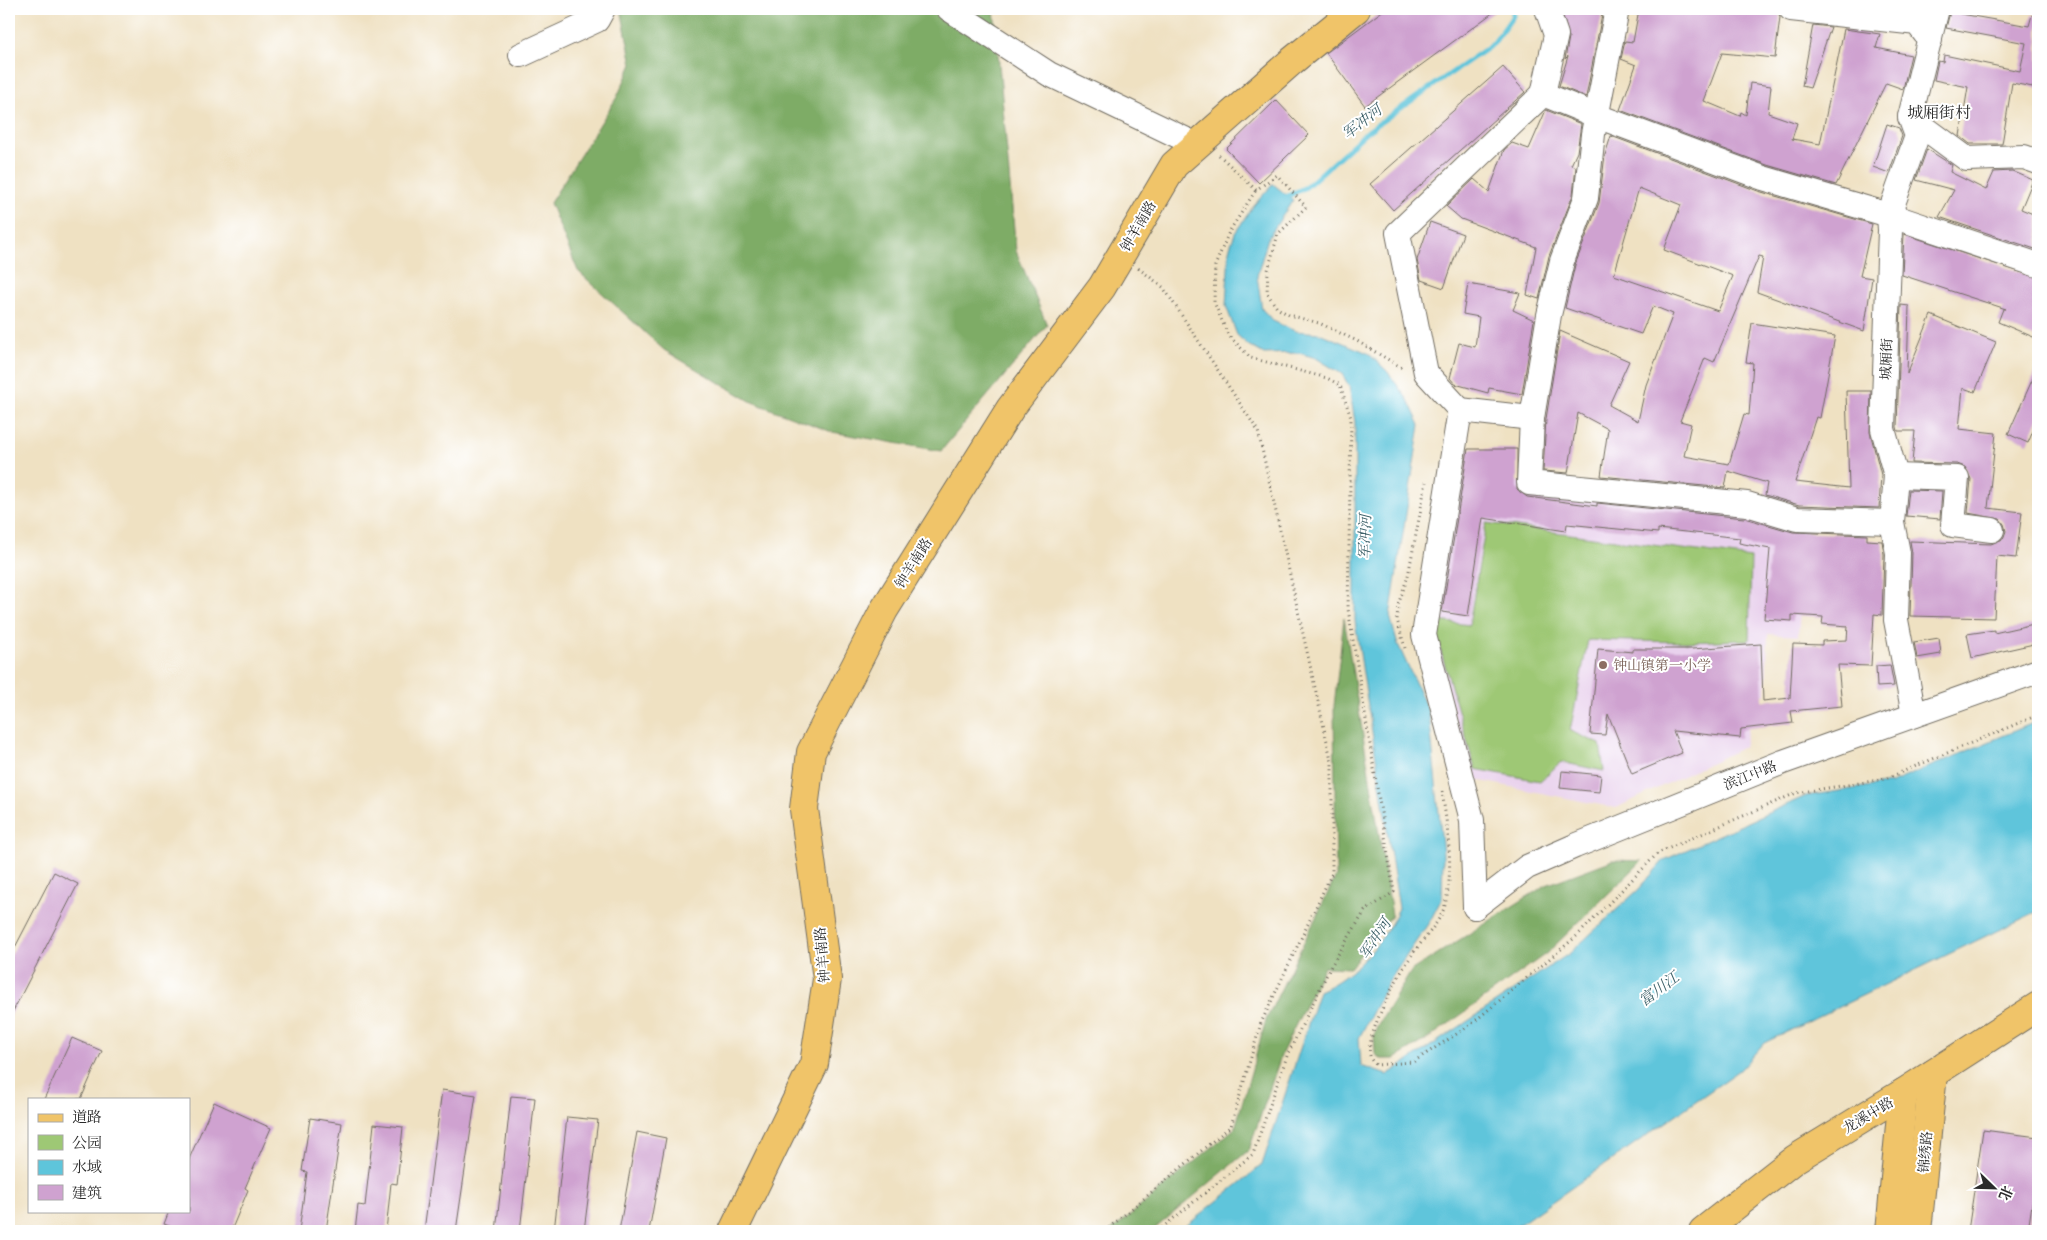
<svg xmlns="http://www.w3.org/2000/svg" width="2047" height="1240" font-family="'Libre Caslon Text','Noto Serif SC',serif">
	<rect width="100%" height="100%" fill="#fff"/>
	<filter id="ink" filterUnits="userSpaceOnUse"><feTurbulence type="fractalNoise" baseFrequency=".02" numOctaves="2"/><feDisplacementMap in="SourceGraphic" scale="10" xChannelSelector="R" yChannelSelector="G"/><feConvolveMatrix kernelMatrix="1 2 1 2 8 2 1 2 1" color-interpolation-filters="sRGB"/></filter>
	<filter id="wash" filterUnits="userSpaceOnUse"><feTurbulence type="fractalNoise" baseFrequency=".0096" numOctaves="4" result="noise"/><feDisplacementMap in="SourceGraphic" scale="20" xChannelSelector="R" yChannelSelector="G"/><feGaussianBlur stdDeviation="1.12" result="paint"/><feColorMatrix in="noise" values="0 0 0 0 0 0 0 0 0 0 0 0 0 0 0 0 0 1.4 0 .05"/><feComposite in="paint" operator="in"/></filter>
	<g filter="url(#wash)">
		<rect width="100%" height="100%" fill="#efe1c2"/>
		<!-- built -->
		<polygon fill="#e9d2ed" points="1454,478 1635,489 1808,525 1798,636 1768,634 1766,695 1756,694 1744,747 1616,808 1471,779 1432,636"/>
		<!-- green -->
		<polygon fill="#9ec875" stroke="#647a50" points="1486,523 1751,558 1749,640 1685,642 1588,640 1570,731 1600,744 1604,771 1561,762 1540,781 1475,769 1435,631 1438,621 1469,625"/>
		<!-- forest -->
		<g fill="#7eac66" stroke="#546c48">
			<polygon points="621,9 994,9 1016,251 1047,325 941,451 832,432 752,402 664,350 578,271 550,203 617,97 632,64"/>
			<polygon points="1344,618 1392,915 1350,968 1324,967 1282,1053 1249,1150 1152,1231 1111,1231 1235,1128 1266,1020 1336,876 1334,706"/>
			<polygon points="1613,860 1642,861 1547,953 1426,1040 1394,1059 1381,1059 1375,1054 1374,1035 1377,1027 1412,970 1546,885"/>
		</g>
		<!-- water -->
		<path fill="#5ec5db" stroke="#447883" d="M1273 184 1293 200 1268 238 1257 276 1262 309 1273 321 1295 331 1319 333 1368 353 1387 371 1408 400 1420 425 1390 616 1397 642 1429 713 1443 854 1442 898 1430 921 1388 983 1359 1038 1361 1066 1387 1075 1570 953 1639 889 1664 860 1806 796 1891 783 2038 721V911L1764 1043 1740 1070 1510 1231H1180L1262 1165 1319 991C1353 977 1384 942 1399 908L1355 621V422L1349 386 1342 374 1316 358 1299 353 1264 354 1248 345 1237 335 1226 306 1229 250 1235 233 1254 205Z"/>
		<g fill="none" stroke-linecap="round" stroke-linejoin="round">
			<!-- stream -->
			<polyline stroke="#5ec5db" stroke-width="5" points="1284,198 1306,187 1368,131 1493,44 1513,16 1513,9"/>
		</g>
		<g id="blocks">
			<!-- building -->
			<g fill="#cfa2d0" fill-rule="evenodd">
				<polygon points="1385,9 1498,9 1365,106 1326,53"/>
				<polygon points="1561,9 1603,9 1586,97 1559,86 1568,56 1565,59 1569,37"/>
				<polygon points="1639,9 1777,9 1780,17 1775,58 1722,53 1704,101 1740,116 1741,112 1746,115 1750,83 1771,86 1768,113 1797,123 1792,139 1820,144 1844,29 1880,34 1876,48 1911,55 1903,89 1886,83 1836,185 1767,165 1620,110 1636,65 1621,59 1625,41 1633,42"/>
				<polygon points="1950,12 2029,26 2032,15 2038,16 2038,88 2012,83 2002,144 1970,144 1960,136 1968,87 1934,80 1938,61 1943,62 1944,55 2020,71 2026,43 1946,28"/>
				<polygon points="1813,25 1831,27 1810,88 1802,86"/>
				<polygon points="1503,67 1525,92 1393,210 1370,184"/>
				<polygon points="1276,100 1309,135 1259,183 1226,149"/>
				<polygon points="1546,110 1581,124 1577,152 1571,165 1576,167 1573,195 1549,256 1539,299 1527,295 1536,247 1461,219 1446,206 1474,179 1489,192 1504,150 1512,143 1529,149"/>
				<polygon points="1887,124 1899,128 1902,136 1889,173 1873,167"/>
				<path d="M1611 136 1758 191 1872 224 1860 276 1872 278 1864 331 1757 292 1763 257 1759 256 1714 362 1705 358 1680 421 1691 424 1684 456 1729 464 1744 414 1749 415 1753 363 1746 362 1752 323 1835 336 1820 418 1816 417 1795 482 1849 488 1846 391H1871L1870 432 1881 475 1879 508 1799 505 1765 495 1767 483 1728 471 1725 488 1601 476 1608 429 1578 413 1568 473 1543 471 1546 419 1560 331 1629 361 1609 405 1638 421 1646 385 1673 314 1653 306 1641 334 1565 308 1575 265 1599 203 1605 155ZM1639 188 1681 205 1664 250 1733 276 1718 311 1614 275Z"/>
				<polygon points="1927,149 1952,165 1950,172 1986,190 1994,172 2012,171 2033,180 2021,209 2038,216 2038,250 1939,217 1954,190 1916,180"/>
				<polygon points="1430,222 1463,234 1444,288 1421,280 1417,260"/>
				<polygon points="1904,234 2038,278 2038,339 1998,322 2003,309 2006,309 1902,275"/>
				<polygon points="1468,284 1520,293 1513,310 1534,320 1522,394 1489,388 1488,393 1455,384 1450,378 1459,343 1475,347 1479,317 1463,314"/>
				<polygon points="1901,305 1909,306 1907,374 1931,315 1996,342 1975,392 1963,388 1959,429 1996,433 1988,508 2022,512 2016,558 1997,556 1994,618 1910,616 1912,553 1910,541 1991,544 2003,539 2006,531 2004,524 2000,519 1968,513 1971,479 1965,467 1957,464 1912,463 1915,431 1898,431 1897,427"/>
				<polygon points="2038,367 2038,419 2028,443 2008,434"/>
				<polygon points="1468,449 1517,449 1517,489 1527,497 1597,506 1597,503 1744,518 1793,532 1867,535 1867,540 1882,541 1884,554 1882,615 1874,614 1871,666 1838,665 1842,706 1791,711 1793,723 1741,729 1740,738 1673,731 1682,753 1632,774 1608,714 1605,735 1590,734 1598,649 1633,652 1633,649 1692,649 1761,644 1763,701 1790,698 1793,644 1822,645 1822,641 1847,640 1848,626 1822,624 1823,617 1792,615 1792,621 1764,619 1770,549 1739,543 1740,538 1658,529 1658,533 1567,524 1566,531 1483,518 1468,616 1442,612"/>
				<polygon points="1909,490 1942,491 1940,519 1906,516"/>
				<polygon points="2038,623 2038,643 1972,658 1967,634 1994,630 1994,633"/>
				<polygon points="1939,638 1941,654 1917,658 1914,642"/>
				<polygon points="1890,665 1894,686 1877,687 1876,666"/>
				<polygon points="1562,771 1601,775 1599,792 1560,788"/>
				<polygon points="54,872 78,884 9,1019 9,959"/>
				<polygon points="72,1038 102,1051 81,1099 44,1099"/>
				<polygon points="442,1090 476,1095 456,1231 424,1231"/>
				<polygon points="511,1096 535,1098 520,1231 496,1231"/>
				<polygon points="214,1102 271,1128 245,1188 248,1190 231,1231 182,1231 164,1224 169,1211 189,1211 189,1159"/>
				<polygon points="567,1117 598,1120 584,1231 554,1231"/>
				<polygon points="310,1118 342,1123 326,1231 299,1231 307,1172 302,1171"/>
				<polygon points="374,1124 403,1127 397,1184 391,1183 386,1231 355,1231 358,1205 365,1206"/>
				<polygon points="1983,1130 2038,1137 2038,1164 2028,1231 1968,1231"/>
				<polygon points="637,1132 666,1138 649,1231 619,1231"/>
			</g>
		</g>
	</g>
	<g filter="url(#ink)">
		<use href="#blocks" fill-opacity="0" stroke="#706b60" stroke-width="1"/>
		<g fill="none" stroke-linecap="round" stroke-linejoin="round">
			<!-- minor casing -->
			<g stroke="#706b60" stroke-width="26">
				<g id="minor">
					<polyline points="949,9 1049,74 1197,145"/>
					<polyline points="1791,9 1917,23 1930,40"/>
					<polyline points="521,55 597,20 603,9"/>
					<polyline points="1543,94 1597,116 1763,178 1889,215 2038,265"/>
					<polyline points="1910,117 1967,159 2024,157 2038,162"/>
					<polyline points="1460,410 1532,418 1549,315 1562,261 1586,198 1593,134 1617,9"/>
					<polyline points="1532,418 1529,483 1747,504 1797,519 1892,522"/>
					<polyline points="1896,476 1957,478 1953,525 1992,530"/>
					<polyline points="1914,715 1896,620 1898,553 1892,522 1896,476 1883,429 1890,230 1889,215 1917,136 1910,117 1937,9"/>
					<polyline points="1475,907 1472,820 1424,635 1460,410 1426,373 1398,233 1543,94 1556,35 1547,9"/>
					<polyline points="1475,907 1527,867 1575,846 1783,762 2038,671"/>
				</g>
			</g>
			<!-- major casing -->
			<g stroke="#706b60" stroke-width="30">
				<g id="major">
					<polyline points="733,1231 814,1064 827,979 804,809 811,752 884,610 1010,409 1102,287 1174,165 1292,61 1356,9"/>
					<polyline points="1703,1231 1795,1159 1903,1093 2038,1006"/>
					<polyline points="1890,1231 1903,1093"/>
					<polyline points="1917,1231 1933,1074"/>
				</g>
			</g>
			<!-- path -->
			<g stroke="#706b60" stroke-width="3" stroke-dasharray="1 4" stroke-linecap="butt">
				<polyline points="1219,155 1256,190 1277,175 1306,207 1278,234 1268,270 1267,293 1277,308 1289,315 1319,323 1357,341 1404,369"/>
				<polyline points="1405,648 1397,620 1398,605 1408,576 1426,482"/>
				<path d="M1442 791C1447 826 1454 865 1446 901 1442 922 1423 938 1412 955 1399 973 1365 1035 1370 1056 1370 1059 1374 1063 1376 1065L1413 1062 1469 1026 1578 935 1658 853 1796 793 1885 779 2038 715"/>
				<polyline points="1105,1231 1231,1126 1261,1023 1332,873 1332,764 1258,431 1163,287 1138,268"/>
				<polyline points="1158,1231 1253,1154 1287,1056 1331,966 1365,911 1394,892 1348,609 1351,418 1340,385 1327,378 1251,358 1228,335 1214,302 1215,266 1229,232 1256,190"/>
			</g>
			<!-- minor -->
			<use href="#minor" stroke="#fff" stroke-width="24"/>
			<!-- major -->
			<use href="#major" stroke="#f0c469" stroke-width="28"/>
		</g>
	</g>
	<!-- markers -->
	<circle fill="#8d6e63" stroke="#fff" stroke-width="2" cx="1603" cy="665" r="5"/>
	<g text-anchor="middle" stroke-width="4" stroke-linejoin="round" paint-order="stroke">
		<!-- street labels -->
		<g font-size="14" fill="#2b2b2b" stroke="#fff">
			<text transform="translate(1138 226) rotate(-60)" y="5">钟羊南路</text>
			<text transform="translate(1886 359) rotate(-88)" y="5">城厢街</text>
			<text transform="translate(913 563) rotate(-58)" y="5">钟羊南路</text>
			<text transform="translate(1750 775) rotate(-22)" y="5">滨江中路</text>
			<text transform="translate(822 955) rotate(-95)" y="5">钟羊南路</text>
			<text transform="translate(1868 1115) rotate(-31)" y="5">龙溪中路</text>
			<text transform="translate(1925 1152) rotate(-85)" y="5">锦绣路</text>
		</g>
		<!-- education labels -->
		<g font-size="14" fill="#785e54" stroke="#fff" text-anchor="start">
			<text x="1613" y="670">钟山镇第一小学</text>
		</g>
		<!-- water labels -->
		<g font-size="15" font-style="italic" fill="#3d6169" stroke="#fff">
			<text transform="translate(1362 122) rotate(-38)" y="5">军冲河</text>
			<text transform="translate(1365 537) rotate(-89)" y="5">军冲河</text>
			<text transform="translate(1375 939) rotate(-57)" y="5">军冲河</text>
			<text transform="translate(1659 989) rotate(-37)" y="5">富川江</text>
		</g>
		<!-- quarter labels -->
		<g font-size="16" fill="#2b2b2b" stroke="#fff">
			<text x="1939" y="118">城厢街村</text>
		</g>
	</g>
	<!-- margin -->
	<rect width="2047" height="1240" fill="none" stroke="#fff" stroke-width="30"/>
	<!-- legend -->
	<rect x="28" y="1098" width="162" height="115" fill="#ffffff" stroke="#aaaaaa"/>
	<rect x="38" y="1114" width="25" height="8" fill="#f0c469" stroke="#aaaaaa"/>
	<text x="72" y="1122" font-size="15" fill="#2b2b2b">道路</text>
	<rect x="38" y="1135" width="25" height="15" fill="#9ec875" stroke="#aaaaaa"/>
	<text x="72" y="1148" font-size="15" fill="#2b2b2b">公园</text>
	<rect x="38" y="1160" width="25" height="15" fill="#5ec5db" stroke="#aaaaaa"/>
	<text x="72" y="1172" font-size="15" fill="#2b2b2b">水域</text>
	<rect x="38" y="1185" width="25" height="15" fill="#cfa2d0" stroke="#aaaaaa"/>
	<text x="72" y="1198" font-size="15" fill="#2b2b2b">建筑</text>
	<!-- north arrow -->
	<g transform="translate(1994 1188) rotate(113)" stroke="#ffffff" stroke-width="4" paint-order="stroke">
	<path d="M0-4L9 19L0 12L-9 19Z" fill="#2b2b2b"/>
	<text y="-8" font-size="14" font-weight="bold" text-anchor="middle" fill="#2b2b2b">北</text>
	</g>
</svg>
